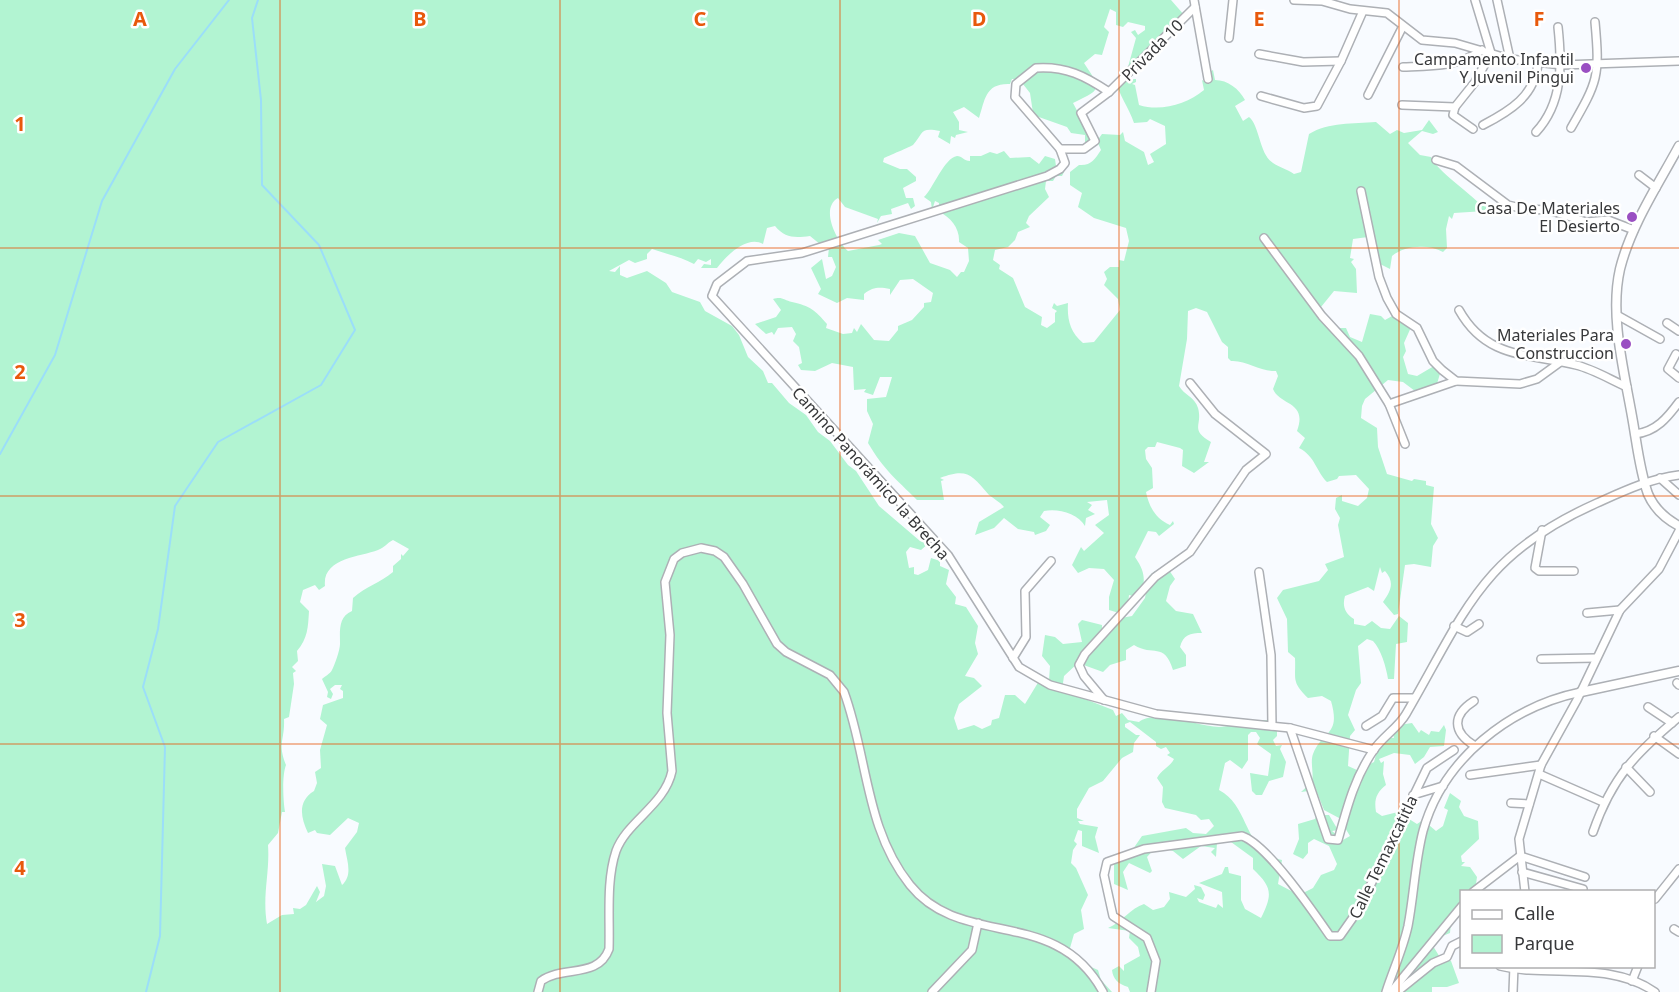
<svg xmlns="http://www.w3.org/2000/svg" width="1679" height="992" font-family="'Noto Sans',sans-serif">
	<rect width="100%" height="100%" fill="#f8fbff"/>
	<!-- green -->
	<path fill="#b2f4d2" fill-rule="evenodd" d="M0 0H1171L1185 16C1177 26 1170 26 1163 34L1129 75 1124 71 1128 67 1136 38 1131 32 1135 30 1138 35 1145 30V26L1128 22 1123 27 1116 25V12L1110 9 1104 27 1109 32 1102 55 1095 54 1084 63C1102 90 1102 89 1073 103L1089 133V146L1085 142V135L1071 133 1067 127 1036 116 1033 113 1030 93 1019 79H1012L1010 84C985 83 985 100 979 118L964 107 953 112 959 122V130L968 132 956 135 955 138 951 136 950 144 938 137 940 131C919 127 924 133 913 145 912 146 886 157 884 158L883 162 900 169H907L916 177V181L903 188 906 198H913L915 206 911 209 908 203 891 209 892 214 881 216 877 223 878 219 845 207 838 198C820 208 836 240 848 251L879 245 882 244 878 240 899 233 915 236 930 263 950 270 957 277 961 272H964L969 261 968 248 959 242C960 229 951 217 939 212V203L935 201 932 210 931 202 924 197C933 189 944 158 957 156 962 156 964 161 970 161V156H981L990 152 997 154 1004 151 1010 158 1030 157 1039 164 1045 156 1055 159 1056 166 1064 172 1062 176H1056L1053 181H1046L1045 189 1049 197 1029 216 1026 223 1030 227 1018 232 1015 240 1008 247 995 250 993 260 1000 265 999 269 1013 278 1025 307 1042 317 1041 325 1047 328 1055 322V313L1057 311 1052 308 1054 303 1057 306 1068 303C1067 319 1070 332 1083 343L1094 342 1120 310 1118 299 1104 285 1107 279 1104 272 1110 267H1119V260L1124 261 1129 241 1126 228 1094 218 1078 207 1082 193 1070 185V172L1079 165C1091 166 1095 159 1101 150L1097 141 1102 134 1120 135 1123 132 1125 141 1144 152 1148 165 1154 162 1150 154 1166 144 1165 126 1150 119 1147 122 1134 123C1129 107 1118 95 1116 79H1136V82L1132 84 1135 85 1139 105C1161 112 1187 104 1204 90L1202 80 1210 84 1208 73 1213 70 1215 80C1228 80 1239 89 1245 100L1235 106 1243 121 1249 117C1260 126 1259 154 1273 163 1279 167 1287 169 1294 174L1301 172 1309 134C1329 122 1353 124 1376 122L1390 134 1397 130 1404 133 1422 130 1429 120 1438 132 1433 134 1422 131 1408 143 1420 155 1431 157C1437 171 1469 192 1482 206H1487L1485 211 1454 213 1452 219 1449 216 1446 229 1447 248 1443 252C1429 244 1405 245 1392 256L1390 269 1376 262 1377 249 1368 237 1353 239 1350 258 1354 259 1351 262 1356 269 1357 293 1334 291 1321 307 1323 316 1335 328H1346L1350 337 1362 342 1370 314 1381 316 1385 320 1394 315 1408 318 1412 325 1404 343 1406 351 1403 357 1408 374 1417 376 1434 366 1441 370 1435 391H1415L1403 382 1388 380 1365 399 1362 406 1361 418 1377 428 1378 447 1387 474 1412 481 1414 479 1426 481V485L1434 487 1431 524 1438 538 1433 546 1431 567 1414 564 1405 565 1398 614 1394 615 1383 602C1391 591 1395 582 1385 571L1382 573 1380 567 1374 591 1368 587 1345 596C1342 606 1345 614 1354 619V624L1365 626 1372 621 1381 628 1390 629 1399 616 1408 623 1407 642 1396 644 1394 679H1388C1386 667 1381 649 1373 641L1367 639 1358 646 1361 683 1356 690 1348 715 1355 730 1350 736 1348 766 1357 770 1374 762 1377 751 1387 737 1394 738 1392 731 1399 725 1412 723 1419 733 1421 730 1429 735 1431 731 1439 732 1444 725 1446 730 1444 746 1430 747 1424 757 1415 764 1410 755 1394 753 1379 759 1381 763 1384 761 1383 774 1386 785C1376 793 1374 800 1376 812L1382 816 1398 812 1417 824 1423 820 1436 831 1443 826 1448 810 1444 808 1450 793 1461 801 1459 807 1464 816 1478 821 1479 839 1461 856 1462 862H1465L1461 866 1470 867 1477 877 1475 891 1462 892 1461 903 1452 911 1450 933 1440 937 1433 946 1441 959 1451 961 1459 983 1447 987H1432V992H1130L1128 987C1118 984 1113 979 1112 970L1119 966 1124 971V965L1140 956 1138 947 1129 938 1130 931 1108 928C1122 922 1131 908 1144 904L1153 910 1164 907 1170 899 1169 892 1186 897 1195 889 1194 885 1201 887 1205 895 1203 900 1197 898 1199 902 1216 908 1218 904 1223 908 1222 892 1199 883 1222 874 1225 867H1228L1229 873 1241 876V900L1245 909 1261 918C1273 894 1272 887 1253 869V858L1231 842 1217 843 1216 857 1211 852 1215 848 1201 846 1183 859 1173 851 1157 846 1147 857 1152 871 1150 873 1129 863 1123 872 1128 890 1114 884V857L1133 849 1142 836 1186 828 1193 833 1206 834 1214 826 1209 819 1201 820 1196 815 1165 808 1162 802 1163 787 1157 778C1162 769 1170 767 1174 759L1167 755 1170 753 1166 747 1161 749 1156 746V742L1130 722 1125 724V727L1136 735H1140L1134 743 1133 752 1122 758 1103 781 1089 788 1077 809V818L1084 821H1078L1080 824 1098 827 1095 837 1099 853 1082 846V831L1078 830 1074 841 1077 844 1073 850 1071 863 1076 868 1088 895 1081 910 1084 929 1074 934 1070 948 1082 963 1098 970 1101 980 1112 992H0ZM775 226C785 238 794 238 810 236L821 245 829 247 828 257H832L836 267 832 276 826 279 822 259 811 268 821 289 818 294 837 303 847 298 864 300V294C873 287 879 287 890 289V295L900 280 913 279 933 293 931 302 924 303V307L912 320 898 326V330L889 341 874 340 861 324 857 332 854 328 852 333 843 334 826 328 827 324C815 310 810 306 792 302 784 300 782 296 773 299L781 310 776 317 755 324 766 334 772 332 774 335 778 328 792 327 796 334 793 341 799 347 802 363 798 365 801 370 815 371 832 363 853 367 854 390 866 389 864 392 873 395 880 377H892L886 397 867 399V411L873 424 868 443C884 470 895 478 917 500H944L941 481 944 480 940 478C967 468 971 474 989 495 994 499 1000 502 1004 507L979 522 975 535 994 528 1004 518 1018 529 1034 532 1035 535 1046 531 1050 525 1040 517 1044 511C1057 508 1078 513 1085 526L1086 518 1095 514 1088 510 1092 505 1087 502 1107 500 1109 515 1095 525 1104 533 1084 551 1081 547 1072 565 1078 573 1089 568 1104 569 1114 580 1109 597V610L1119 613 1128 604 1129 595 1141 598C1145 580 1146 573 1135 557L1148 531 1156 532 1159 536 1174 524 1173 521 1170 525C1156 519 1149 507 1146 492L1153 488 1152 468 1146 459 1145 450 1148 447H1155L1157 442 1180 448 1183 450 1182 466 1194 473 1209 462H1204L1211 442C1189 429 1203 426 1198 408 1195 397 1184 395 1179 386L1187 339 1188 311 1196 308 1207 312 1222 342 1228 347V358L1231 361C1247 360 1260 372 1276 371L1278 376 1273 389C1280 406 1308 401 1297 431L1305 438 1299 448C1315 456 1316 471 1327 482L1337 479 1339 476 1356 475 1369 489 1367 498 1358 506 1342 501V495L1336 498 1335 509 1340 518 1338 525 1344 557 1325 564 1328 570 1319 581 1283 590 1277 598 1287 619 1288 652 1295 658C1296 680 1291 681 1308 698L1322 696 1331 701C1341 736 1323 729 1313 754 1310 762 1314 773 1312 782L1301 792 1316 790 1324 810 1339 818 1350 836 1343 840 1332 831 1338 830 1329 815H1324L1321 820 1317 815 1315 819 1298 824 1299 839 1293 854 1303 859 1308 853V843L1314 839 1329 846 1337 864 1334 870 1321 875 1313 888 1299 895 1278 884 1282 860C1243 851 1250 806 1219 790L1225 763 1230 760 1242 769 1248 760V735L1251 732H1256L1260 738 1257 744 1271 754 1268 776 1250 773 1252 791 1256 795H1262L1269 781 1283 777 1286 762 1280 749 1282 745 1276 746 1273 740 1277 736V727L1282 725C1263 713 1240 726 1219 727 1202 727 1154 709 1139 722L1128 720 1122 713 1116 716 1113 710 1062 690 1064 676 1078 663 1103 672 1110 665 1126 660V650L1134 645C1153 657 1164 641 1173 670L1186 666V655L1180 647C1183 635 1190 633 1202 633L1193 614 1176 611 1166 601 1170 586 1175 579 1169 570 1155 571 1149 576 1145 598 1132 616 1121 618 1111 632H1102V625L1082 620 1078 624 1082 642 1063 644 1055 637 1045 635 1042 656 1050 666 1049 680 1039 681 1025 704 1015 695H1005L999 718 992 720 991 725 982 729 974 725 958 730 954 718 959 704 982 686 974 678 965 676 978 654 975 643 978 626 966 607 955 604 956 597 946 584 949 570 940 566V561L931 558 928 570 918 575 914 574V567L909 568 906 552 910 547 921 550 929 543 920 541 879 506 856 471 848 465 830 441 818 432 806 415 789 403 772 383H768L763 371 748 357 739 335 732 326 705 311 700 302 672 292 666 283 647 271 627 278 620 275V266L615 272 609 271 629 260 635 263 647 259V254L652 249C666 254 681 257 694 264L698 259 706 262 711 259V265L704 264 701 268H717C726 256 747 235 763 244L767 228ZM393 540 409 549 403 556 401 554V559L393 566V572C380 583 366 586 353 598L352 611C338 617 340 631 340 644 340 650 335 664 332 670 330 674 325 676 322 679L328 692 327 697 331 699 333 694 330 689 335 685H342L340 689 343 691V698L323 705 320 719 327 725 320 750 321 768 315 772 317 783 314 791C298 801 300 816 308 833L315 830 317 833 330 835 348 818 359 823 357 832 345 848C347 861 353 875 342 885L335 866 322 864 326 886 324 896 316 902 320 892 317 886 306 905 300 909 293 908 294 914 282 915 267 924C262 895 270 873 268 845L278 833 282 812H285C283 800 282 775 286 765 277 743 285 740 284 719L289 717 294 684 293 673 296 671 292 667 298 661 297 651C308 638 308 627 309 611L300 602 303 590 315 585 319 590 325 586C322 558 360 557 378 550 384 548 387 543 393 540Z"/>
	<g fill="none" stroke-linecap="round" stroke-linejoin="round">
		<!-- stream -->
		<g stroke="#9bdef9" stroke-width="2">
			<polyline points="0,454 55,355 102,201 175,69 229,0"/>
			<polyline points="146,992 160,936 165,747 143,687 158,629 175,506 218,442 321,385 355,330 319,245 262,185 261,100 252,18 258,0"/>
		</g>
		<!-- minor casing -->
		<g stroke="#adb0b5" stroke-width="10">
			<g id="minor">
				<polyline points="1194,0 1208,79"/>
				<polyline points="1294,0 1322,1 1350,9 1387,13 1422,40 1455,43 1510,59 1562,65 1679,61"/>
				<polyline points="1497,0 1510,59"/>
				<polyline points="1229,38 1233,0"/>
				<polyline points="1259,54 1303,62 1341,61"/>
				<path d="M1403 67C1432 66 1458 67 1482 50"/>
				<path d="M1109 92C1085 76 1066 66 1036 68L1016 84 1015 97 1060 149 1065 163 1060 169 1047 176 802 253 747 261 717 284 712 296 948 555 1019 667 1050 685 1156 714 1290 728 1374 750"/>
				<polyline points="1368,95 1403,26"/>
				<polyline points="1261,96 1304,108 1317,106 1341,61 1363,11"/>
				<polyline points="1402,105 1455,107 1475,82 1491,53 1475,0"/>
				<polyline points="1455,107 1453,115 1473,129"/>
				<path d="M1483 125C1510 111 1535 96 1538 63"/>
				<path d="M1571 128C1598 81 1600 77 1595 22"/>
				<path d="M1536 132C1563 103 1562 64 1558 27"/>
				<polyline points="1060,149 1084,149 1095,141 1081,113 1109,92 1195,7"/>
				<polyline points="1436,160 1456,166 1508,205 1524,209 1549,210 1586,222 1608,220 1634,230"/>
				<polyline points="1639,175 1656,188"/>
				<polyline points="1361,191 1379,277 1387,298 1396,314 1417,328 1433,361 1442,370 1456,381 1520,384 1537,379 1559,363"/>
				<polyline points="1264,238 1322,316 1359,356 1389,404 1405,444"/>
				<path d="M1459 310C1487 360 1529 353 1576 365 1593 369 1611 380 1627 387"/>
				<polyline points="1617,315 1660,339"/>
				<polyline points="1667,323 1679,331"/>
				<polyline points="1676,354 1668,369 1679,378"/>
				<polyline points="1389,404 1456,381"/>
				<path d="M1635 434C1656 432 1668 417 1679 402"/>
				<polyline points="1660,478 1679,495"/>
				<polyline points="1542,530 1535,568 1539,571 1574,571"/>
				<polyline points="1259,572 1271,655 1272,726"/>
				<polyline points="1587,613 1620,610"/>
				<polyline points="1454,626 1467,632 1479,624"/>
				<polyline points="1013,658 1026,637 1025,591 1051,561"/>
				<polyline points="1541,659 1596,658"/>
				<polyline points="1677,683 1679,685"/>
				<polyline points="1104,700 1084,676 1079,665 1085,654 1155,577 1190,552 1246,470 1266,454 1215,414 1190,383"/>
				<path d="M1474 701C1452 715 1452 732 1475 746"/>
				<polyline points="1648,707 1672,723"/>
				<polyline points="1366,726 1382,716 1393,698 1414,698"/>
				<path d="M1290 728 1328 839 1338 840C1347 808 1354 779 1373 751 1382 737 1398 728 1406 714 1466 611 1480 555 1597 503 1624 491 1649 479 1679 475"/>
				<polyline points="1654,736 1679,754"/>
				<polyline points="1626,767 1650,792"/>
				<polyline points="1539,774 1603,802"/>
				<polyline points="1470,775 1541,765"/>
				<polyline points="1413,795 1443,786"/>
				<polyline points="1511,803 1529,804"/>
				<path d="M1593 832C1612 777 1636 753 1679 717"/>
				<polyline points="1522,872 1583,889"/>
				<polyline points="1473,892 1520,856 1585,877"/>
				<polyline points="1525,892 1519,839 1541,765 1577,700 1620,610 1659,569 1679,531"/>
				<polyline points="1655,899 1679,869"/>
				<polyline points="1674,929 1679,932"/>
				<path d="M1500 966C1550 978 1609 960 1655 992"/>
				<polyline points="1632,981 1638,966"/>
				<path d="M538 992 541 981C563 965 598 979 609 949 610 917 606 881 616 851 627 821 665 805 672 771L667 713 670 635 665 582 674 559 682 553 701 548 715 551 724 557 743 584 777 644 786 652 830 675 844 692C868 757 865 829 910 885 962 950 1056 905 1103 992"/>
				<polyline points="932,992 972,950 978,923"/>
				<path d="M1151 992 1156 961 1147 938 1113 916 1104 875 1107 862 1144 849 1242 836C1268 845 1314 913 1330 936H1340L1359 909 1427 768 1454 750"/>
				<path d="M1386 992C1393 970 1403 949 1408 926 1414 895 1415 862 1423 831 1443 759 1509 707 1581 692"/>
				<polyline points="1391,992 1462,906"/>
				<polyline points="1397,992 1433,963 1447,957 1452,946 1462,941"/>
				<polyline points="1513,992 1514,966"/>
			</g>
		</g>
		<!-- tertiary casing -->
		<g stroke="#adb0b5" stroke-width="11">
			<g id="tertiary">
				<path d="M1679 146C1658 185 1631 225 1620 269 1609 317 1625 374 1633 422 1637 445 1640 472 1648 494 1654 508 1666 519 1679 526"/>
				<polyline points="1581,692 1679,671"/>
			</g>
		</g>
		<!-- minor -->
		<use href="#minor" stroke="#fff" stroke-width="7"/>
		<!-- tertiary -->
		<use href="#tertiary" stroke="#fff" stroke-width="8"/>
	</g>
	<!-- grid -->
	<path fill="none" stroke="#e8590c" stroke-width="1.5" stroke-opacity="0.55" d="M280 0V992M560 0V992M840 0V992M1119 0V992M1399 0V992M0 248H1679M0 496H1679M0 744H1679"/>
	<!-- markers -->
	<g fill="#9a4fc2" stroke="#fff" stroke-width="2">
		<circle cx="1586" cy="68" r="6"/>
		<circle cx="1632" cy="217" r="6"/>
		<circle cx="1626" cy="344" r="6"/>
	</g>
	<g text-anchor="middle" stroke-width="5" stroke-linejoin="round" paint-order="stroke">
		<!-- street labels -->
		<g font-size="16" fill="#37383a" stroke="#fff">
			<text transform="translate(1152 50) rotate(-45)" y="6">Privada 10</text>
			<text transform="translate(871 473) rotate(48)" y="6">Camino Panorámico la Brecha</text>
			<text transform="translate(1383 857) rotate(-64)" y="6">Calle Temaxcatitla</text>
		</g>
		<!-- poi labels -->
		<g font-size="16" fill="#37383a" stroke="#fff" text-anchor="end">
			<text x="1574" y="65">Campamento Infantil<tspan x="1574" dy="18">Y Juvenil Pingui</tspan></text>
			<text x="1620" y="214">Casa De Materiales<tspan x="1620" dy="18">El Desierto</tspan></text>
			<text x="1614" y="341">Materiales Para<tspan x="1614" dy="18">Construccion</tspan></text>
		</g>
	</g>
	<g font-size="20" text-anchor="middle" font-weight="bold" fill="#e8590c" stroke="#fff" stroke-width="5" stroke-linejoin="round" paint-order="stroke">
		<text x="140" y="26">A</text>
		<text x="420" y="26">B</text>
		<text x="700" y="26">C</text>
		<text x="979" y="26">D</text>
		<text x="1259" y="26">E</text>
		<text x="1539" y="26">F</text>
		<text x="20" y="131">1</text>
		<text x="20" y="379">2</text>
		<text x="20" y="627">3</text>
		<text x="20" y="875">4</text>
	</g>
	<!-- legend -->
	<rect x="1460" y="890" width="195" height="78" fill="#ffffff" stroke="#afafb0" stroke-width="1.5"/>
	<rect x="1472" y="910" width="30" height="9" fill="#ffffff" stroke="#afafb0" stroke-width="1.5"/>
	<text x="1514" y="920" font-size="18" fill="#37383a">Calle</text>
	<rect x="1472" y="935" width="30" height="18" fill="#b2f4d2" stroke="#afafb0" stroke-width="1.5"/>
	<text x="1514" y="950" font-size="18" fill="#37383a">Parque</text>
</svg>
